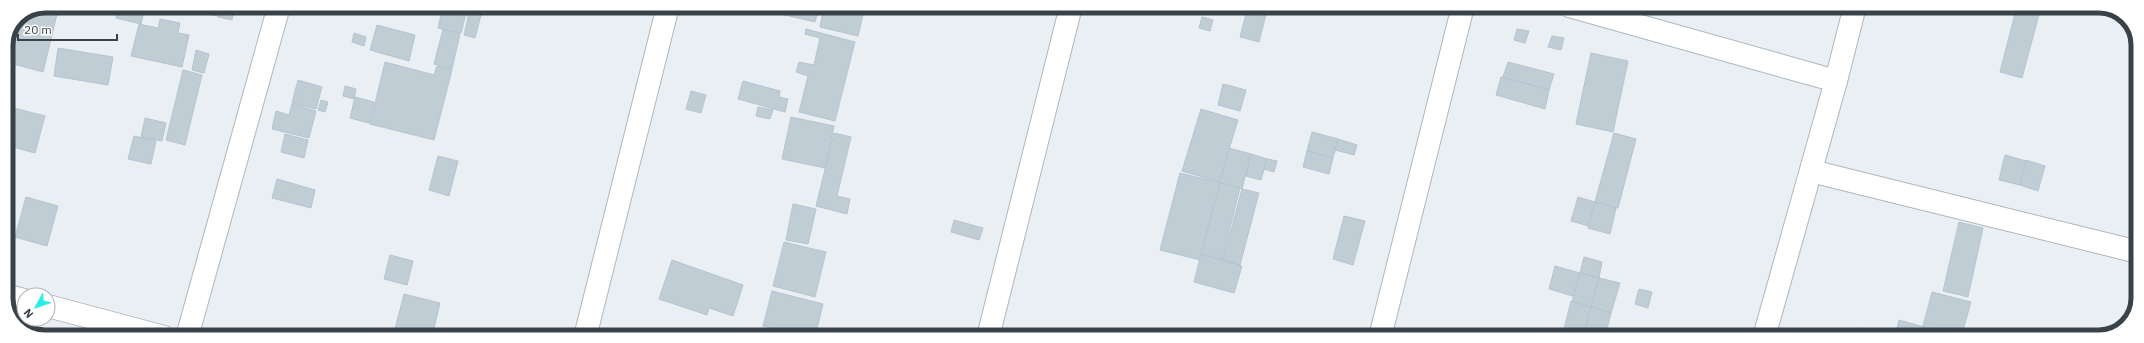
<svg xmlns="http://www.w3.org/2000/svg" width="2144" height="343" font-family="'IBM Plex Sans',sans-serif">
	<rect width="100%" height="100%" fill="#eaeff4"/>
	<!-- building -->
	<g fill="#c0cdd5" stroke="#b4c4d0">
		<polygon points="45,6 59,6 43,72 6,62 6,45 17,17 26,20 28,13"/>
		<polygon points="76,6 97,6 95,13 75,8"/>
		<polygon points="119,6 145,6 141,24 116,18"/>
		<polygon points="183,6 219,6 217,16 182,8"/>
		<polygon points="220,6 235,6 232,20 218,17"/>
		<polygon points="339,6 358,6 357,11"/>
		<polygon points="443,6 468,6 461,33 438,28"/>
		<polygon points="609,6 624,6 623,11"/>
		<polygon points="755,6 819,6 815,22 755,8"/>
		<polygon points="824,6 865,6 858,36 820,27"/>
		<polygon points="1248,6 1268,6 1259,42 1240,37"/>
		<polygon points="2017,6 2041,7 2022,78 2000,72"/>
		<polygon points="469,13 481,15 475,38 464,35"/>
		<polygon points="1202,17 1213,20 1210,31 1199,28"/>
		<polygon points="160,19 180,23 178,33 189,35 182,67 131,56 139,24 158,28"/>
		<polygon points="377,25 415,35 409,61 370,50"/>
		<polygon points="443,29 460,34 452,69 434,64"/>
		<polygon points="806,29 855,42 835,121 799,112 808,76 796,72 799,62 814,65 820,38 805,34"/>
		<polygon points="1517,29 1529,31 1525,43 1514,40"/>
		<polygon points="354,33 366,37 364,46 352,42"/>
		<polygon points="1552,36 1564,38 1561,50 1548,47"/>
		<polygon points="58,48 113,57 108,85 54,76"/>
		<polygon points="196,50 209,54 204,73 192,70"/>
		<polygon points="1591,53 1628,61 1613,132 1576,124"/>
		<polygon points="385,62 434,75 437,66 452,70 434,140 370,124"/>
		<polygon points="1508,62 1554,74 1549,90 1503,77"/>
		<polygon points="183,70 202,75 185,145 166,140"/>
		<polygon points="1501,77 1549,90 1545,109 1496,95"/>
		<polygon points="298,80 322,87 316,109 292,103"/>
		<polygon points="743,81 780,91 779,97 788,99 785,112 738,99"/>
		<polygon points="1223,84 1246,90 1240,111 1218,105"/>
		<polygon points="345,86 356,89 354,99 343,96"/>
		<polygon points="691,91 706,95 701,113 686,109"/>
		<polygon points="355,97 374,102 369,123 350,118"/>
		<polygon points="321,100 328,102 325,112 318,110"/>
		<polygon points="292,104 316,111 309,138 272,129 276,111 289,115"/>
		<polygon points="6,106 45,116 35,153 6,145"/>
		<polygon points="758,107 773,110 770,119 756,116"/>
		<polygon points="1201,109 1238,120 1219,182 1182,171"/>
		<polygon points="791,117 834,126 825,168 782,159"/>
		<polygon points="145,118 166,123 162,141 141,137"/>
		<polygon points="1312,132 1338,139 1333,158 1307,151"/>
		<polygon points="834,133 851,137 837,196 850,199 847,214 816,206"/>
		<polygon points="1614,133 1636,139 1618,208 1595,202"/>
		<polygon points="285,134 308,140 304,158 281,152"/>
		<polygon points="134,136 156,141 151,164 128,159"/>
		<polygon points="1338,139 1357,145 1354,155 1335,150"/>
		<polygon points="1229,148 1251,154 1242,189 1220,183"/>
		<polygon points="1307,151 1333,158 1329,174 1303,167"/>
		<polygon points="1251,154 1267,159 1261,180 1246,176"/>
		<polygon points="2005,155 2026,161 2020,185 1999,180"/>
		<polygon points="438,156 458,161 449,196 429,190"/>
		<polygon points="1267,159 1277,161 1274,172 1264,169"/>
		<polygon points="2026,160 2045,166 2038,191 2020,185"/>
		<polygon points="1180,173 1220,183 1200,260 1160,250"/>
		<polygon points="277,179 315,190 311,208 272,198"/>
		<polygon points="1220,183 1240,188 1222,260 1201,254"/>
		<polygon points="1242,189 1259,193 1240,265 1223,260"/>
		<polygon points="26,197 58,206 47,246 15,237"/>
		<polygon points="1578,197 1595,202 1589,226 1571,221"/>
		<polygon points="1595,202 1616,208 1610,234 1588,228"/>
		<polygon points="793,204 816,209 808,244 786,240"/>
		<polygon points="1344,216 1365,221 1353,265 1333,259"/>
		<polygon points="954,220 983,228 979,240 951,232"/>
		<polygon points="1959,222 1983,228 1968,297 1943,291"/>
		<polygon points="784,242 826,252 815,297 773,286"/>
		<polygon points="1201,254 1242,266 1234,293 1194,282"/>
		<polygon points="390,255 413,261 407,285 384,279"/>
		<polygon points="1584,257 1602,262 1599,278 1580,273"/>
		<polygon points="672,260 743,285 733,316 709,308 707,315 659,299"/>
		<polygon points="1555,266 1580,273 1573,296 1549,289"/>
		<polygon points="1580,273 1599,278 1591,307 1572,302"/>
		<polygon points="1599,278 1620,283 1611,313 1591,307"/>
		<polygon points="1639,289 1652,292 1648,308 1635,304"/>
		<polygon points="772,291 823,304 815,337 802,337 763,326"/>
		<polygon points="1932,292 1971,302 1961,337 1923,326"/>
		<polygon points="404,294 440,303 432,337 393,337"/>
		<polygon points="1571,301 1591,307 1583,337 1562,337"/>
		<polygon points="1591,307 1611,313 1605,337 1583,337"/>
		<polygon points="1899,320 1935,330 1933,337 1895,337"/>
		<polygon points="1861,328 1893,337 1859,337"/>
		<polygon points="761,329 790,337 758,337"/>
		<polygon points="711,330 734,336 709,337"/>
		<polygon points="1935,330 1961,337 1933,337"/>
		<polygon points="661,332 678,337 660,337"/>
	</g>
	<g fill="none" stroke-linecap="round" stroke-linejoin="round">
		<!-- minor casing -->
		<g stroke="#adb7bf" stroke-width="24">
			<g id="minor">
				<polyline points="1569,6 1836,81"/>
				<polyline points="1811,171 2138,252"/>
				<polyline points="6,295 24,300"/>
				<polyline points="48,306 164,337"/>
				<polyline points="187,337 279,6"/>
				<polyline points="585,337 668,6"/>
				<polyline points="988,337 1071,6"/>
				<polyline points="1380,337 1463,6"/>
				<polyline points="1764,337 1836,81 1855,6"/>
			</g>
		</g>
		<!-- minor -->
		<use href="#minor" stroke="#fff" stroke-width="22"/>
	</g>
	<!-- crop -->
	<path d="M0 0H2144V343H0ZM45 13H2099A32 32 0 0 1 2131 45V298A32 32 0 0 1 2099 330H45A32 32 0 0 1 13 298V45A32 32 0 0 1 45 13Z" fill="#fff" fill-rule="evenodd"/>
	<path fill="none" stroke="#394248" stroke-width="5" d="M45 13H2099A32 32 0 0 1 2131 45V298A32 32 0 0 1 2099 330H45A32 32 0 0 1 13 298V45A32 32 0 0 1 45 13Z"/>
	<!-- north arrow -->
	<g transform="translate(36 307) rotate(230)"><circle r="19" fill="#ffffff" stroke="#b0b3b6"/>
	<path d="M0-3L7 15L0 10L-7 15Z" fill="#28eee4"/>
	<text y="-6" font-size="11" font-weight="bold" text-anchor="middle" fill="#394248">N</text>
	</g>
	<!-- scale -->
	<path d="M18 34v6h99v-6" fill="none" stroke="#394248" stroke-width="2"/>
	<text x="24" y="34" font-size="12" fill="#394248" stroke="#ffffff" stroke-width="3" paint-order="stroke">20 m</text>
</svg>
